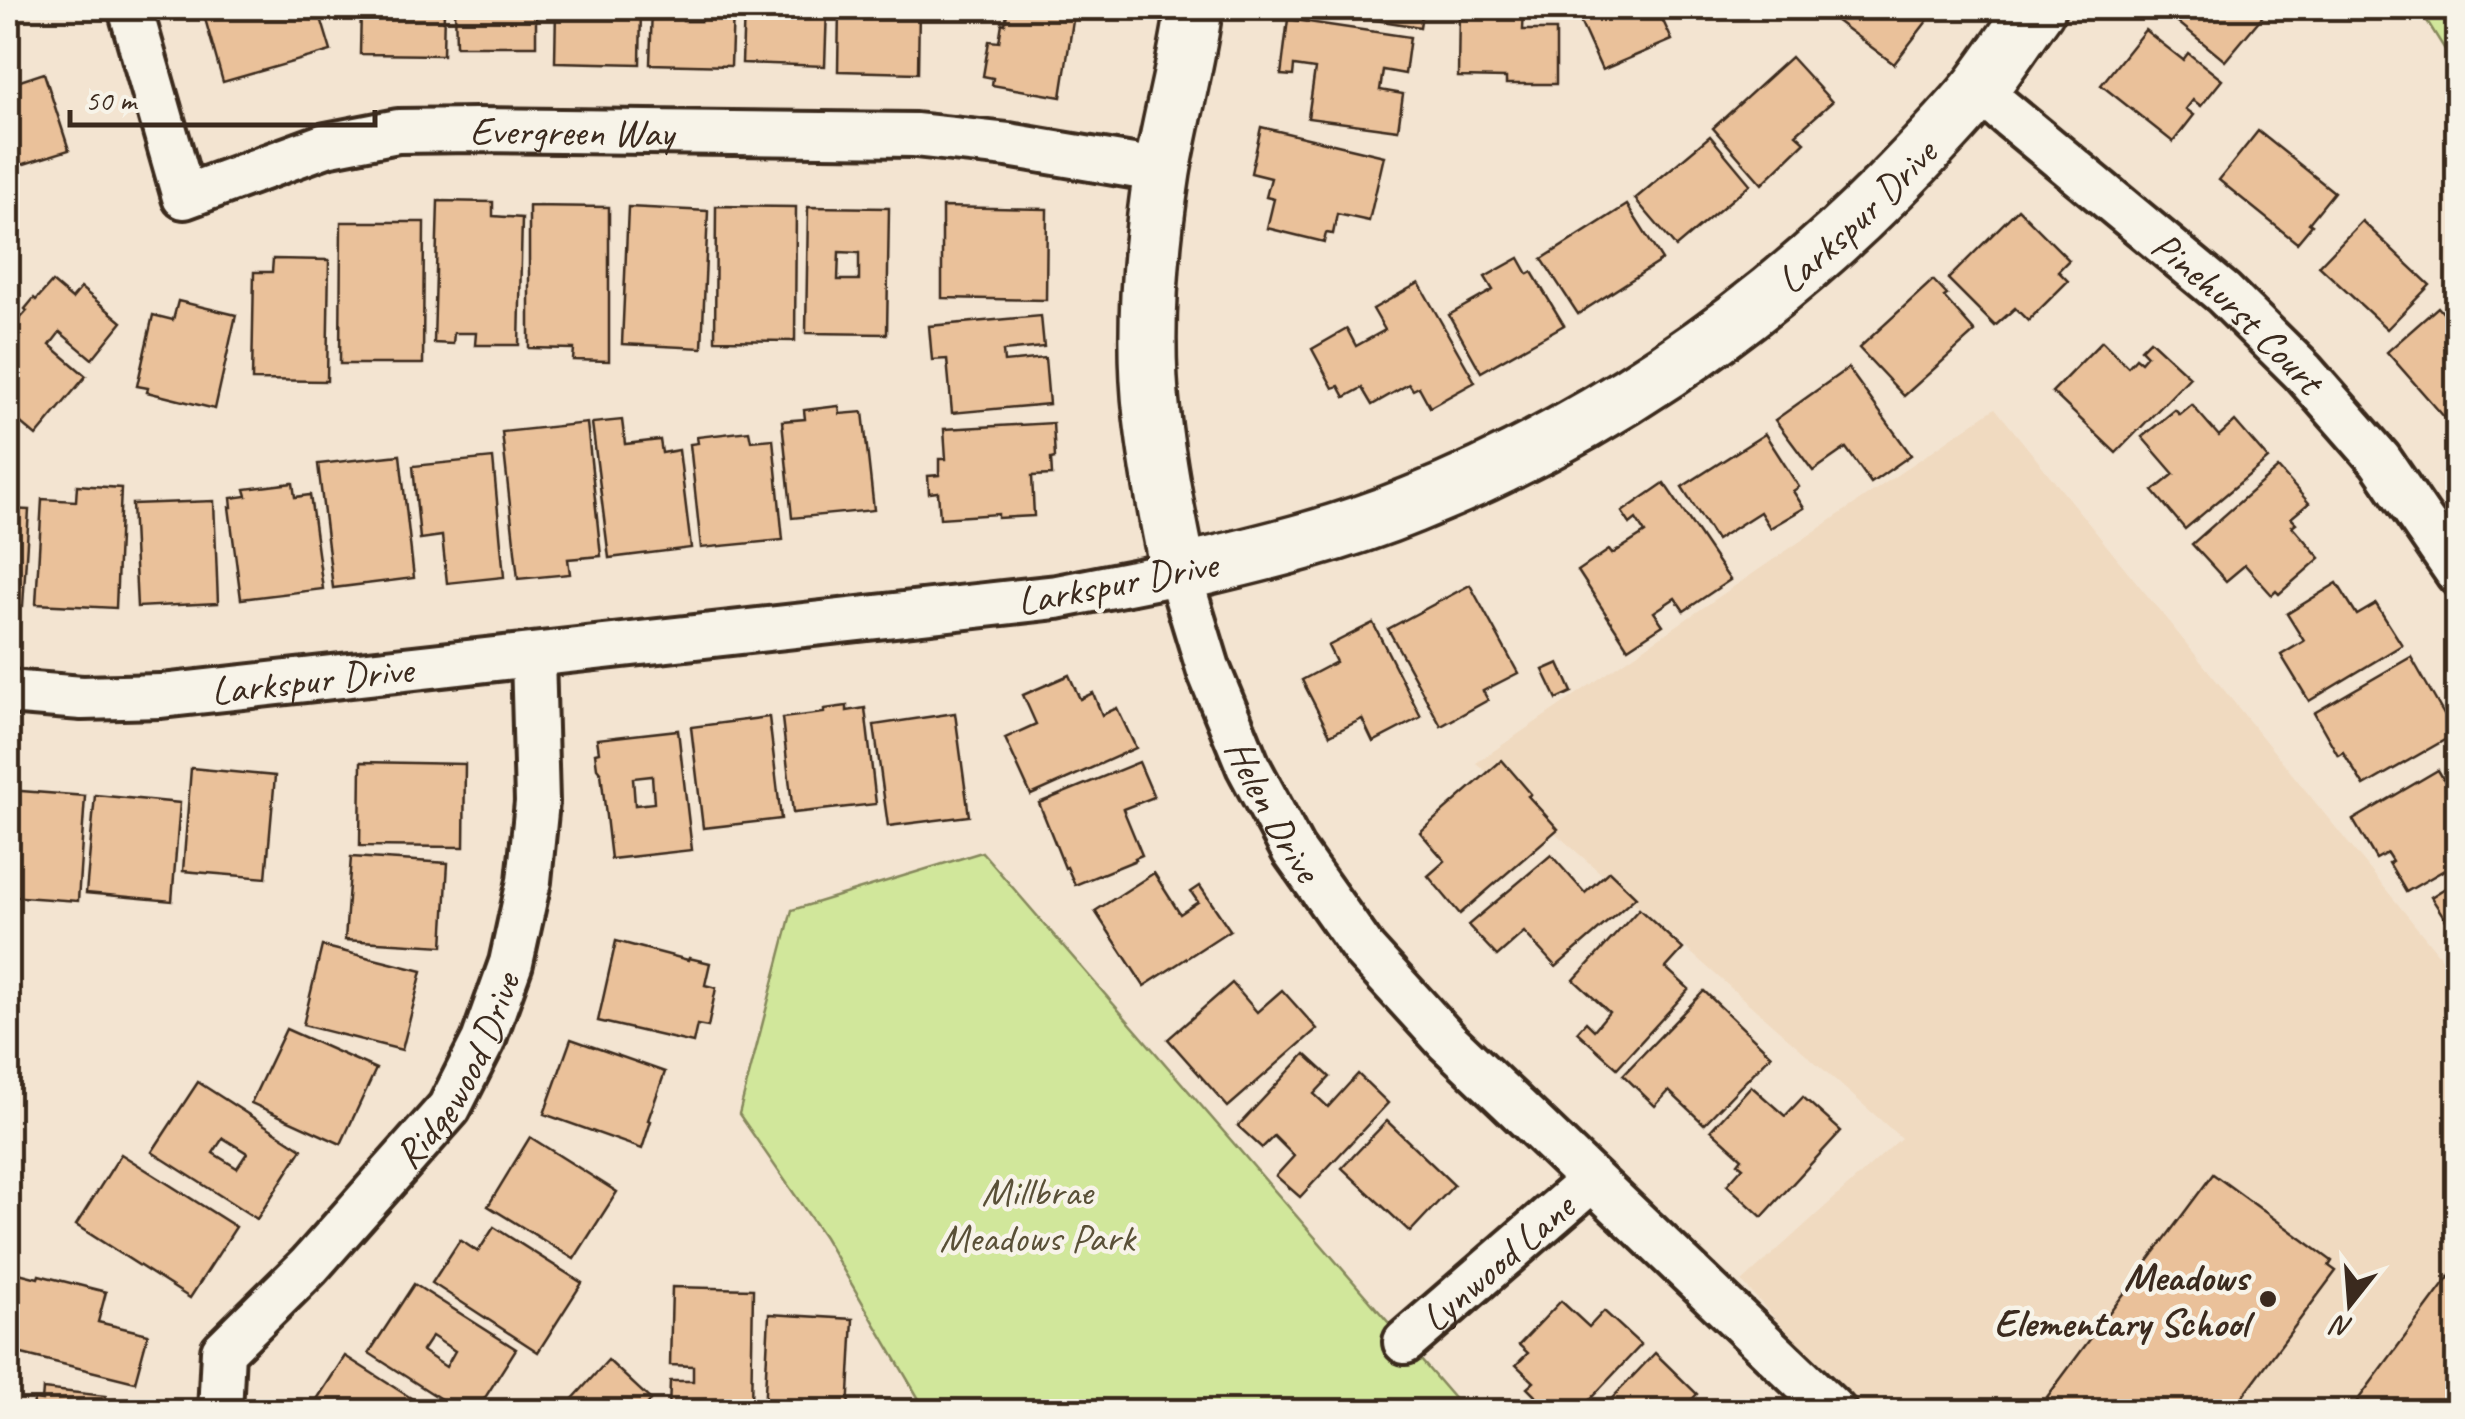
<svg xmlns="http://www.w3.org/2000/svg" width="2465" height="1419" font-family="Caveat,sans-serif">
	<rect width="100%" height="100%" fill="#f3e4d1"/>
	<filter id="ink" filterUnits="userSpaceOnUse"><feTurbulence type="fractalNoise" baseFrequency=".01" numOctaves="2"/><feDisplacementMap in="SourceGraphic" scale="20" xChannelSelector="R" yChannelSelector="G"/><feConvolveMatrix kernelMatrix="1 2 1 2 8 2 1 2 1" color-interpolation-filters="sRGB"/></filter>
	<g filter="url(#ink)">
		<!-- built -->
		<polygon fill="#f0dac0" points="1995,408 2457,977 2457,1411 1859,1411 1742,1282 1901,1138 1476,763"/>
		<!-- green -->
		<g fill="#d1e79b" stroke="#86885c" stroke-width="2.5">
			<polygon points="2419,8 2457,8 2457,69"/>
			<polygon points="982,852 1465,1411 926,1411 824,1237 739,1114 792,910"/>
		</g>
		<!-- building -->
		<g fill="#eac19a" stroke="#3b2a1e" stroke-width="2.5" fill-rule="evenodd">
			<polygon points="202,8 318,8 331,51 223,82"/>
			<polygon points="361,8 444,8 443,55 360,54"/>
			<polygon points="455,8 536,8 536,46 456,46"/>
			<polygon points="556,8 573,8 573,17 599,18 600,8 641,8 640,64 555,62"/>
			<polygon points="652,8 684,8 683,21 701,21 702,8 733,8 731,66 650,64"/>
			<polygon points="744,8 827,8 825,66 742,63"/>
			<polygon points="839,8 919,8 918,73 838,71"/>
			<polygon points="1008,8 1075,8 1061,97 992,85 993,78 983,76 989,41 999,42 1002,23 1005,24"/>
			<polygon points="1284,8 1423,8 1420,27 1318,11 1317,18 1283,12"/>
			<polygon points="1459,8 1524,8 1523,30 1556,30 1556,84 1506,84 1506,78 1458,77"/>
			<polygon points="1574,8 1657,8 1672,40 1602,70"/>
			<polygon points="1838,8 1937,8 1894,64 1831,17"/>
			<polygon points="2161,8 2261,8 2266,12 2225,61"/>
			<polygon points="1288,19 1410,37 1405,74 1383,70 1380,90 1403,94 1398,130 1308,118 1315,69 1294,66 1293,76 1281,75"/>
			<polygon points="2145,30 2183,60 2188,53 2222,80 2201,106 2193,100 2186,109 2194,115 2173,142 2101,85"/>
			<polygon points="1791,57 1832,102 1796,134 1805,142 1762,184 1713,128"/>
			<polygon points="44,73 69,150 8,169 8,85"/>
			<polygon points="1261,127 1384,156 1369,221 1337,214 1333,234 1326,233 1324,242 1267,228 1274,199 1266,197 1271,178 1251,173"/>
			<polygon points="2258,131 2334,192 2309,223 2312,225 2297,243 2219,180"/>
			<polygon points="1710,136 1750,184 1676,247 1635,199"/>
			<polygon points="438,201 493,202 493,216 522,218 519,345 475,345 476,333 454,333 453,344 434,343"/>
			<polygon points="1627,205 1662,260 1578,314 1542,259"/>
			<polygon points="529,206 609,207 609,361 573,360 574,349 529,348"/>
			<polygon points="716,206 796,207 795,341 715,340"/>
			<polygon points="628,207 708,211 702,348 622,344"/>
			<path d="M808 207 889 208 887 334 806 333ZM839 252 859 253V280H838Z"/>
			<polygon points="942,207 1047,209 1046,300 942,298"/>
			<polygon points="2018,209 2069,260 2058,271 2068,281 2028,321 2015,308 1995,326 1948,279"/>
			<polygon points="2362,221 2430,285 2387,329 2319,266"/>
			<polygon points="341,222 424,222 423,364 340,364"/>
			<polygon points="1519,258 1528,274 1532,272 1564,325 1481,372 1449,315 1493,290 1485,277"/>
			<polygon points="273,259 329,260 327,381 252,380 254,272 272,272"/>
			<polygon points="1933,280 1947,295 1944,297 1975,332 1904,396 1859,348"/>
			<polygon points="52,282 72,299 81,288 122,322 92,359 60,332 50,345 86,376 36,436 8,412 8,326 11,329 27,311 25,309 34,298 36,300"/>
			<polygon points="1419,283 1475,382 1430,407 1419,387 1413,390 1409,384 1372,405 1362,388 1345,397 1339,386 1333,388 1312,349 1347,329 1356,346 1385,330 1373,309"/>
			<polygon points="178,301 236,315 215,409 147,392 148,388 137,386 153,315 173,320"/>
			<polygon points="2438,307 2458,330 2458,409 2446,419 2387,352"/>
			<polygon points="1041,316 1044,347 1003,351 1004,362 1045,358 1049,404 952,413 947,359 932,360 929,326"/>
			<polygon points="2150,340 2190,377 2116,453 2052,392 2102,341 2128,367 2136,358 2141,362 2147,355 2141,349"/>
			<polygon points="1848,368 1911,455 1871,483 1846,448 1813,471 1775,420"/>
			<polygon points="2192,405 2219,436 2235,421 2268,459 2185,529 2153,491 2174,474 2142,437 2175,410 2180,415"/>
			<polygon points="839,406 840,414 863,412 874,510 792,518 782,421 805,419 804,410"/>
			<polygon points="622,420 625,444 660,440 662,453 679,450 691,548 609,558 592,423"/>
			<polygon points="587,423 601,556 568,559 570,574 518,579 502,432"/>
			<polygon points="1053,423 1055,458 1051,459 1052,475 1032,476 1034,516 998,518 998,514 940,518 938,492 929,493 928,476 939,475 939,459 946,459 944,429"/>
			<polygon points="749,431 751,441 773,439 783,540 701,548 690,444 698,443 697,437"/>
			<polygon points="1765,434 1799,487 1793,491 1804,508 1770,528 1760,512 1716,540 1682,487"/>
			<polygon points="400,455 414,578 333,588 318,464"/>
			<polygon points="493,458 504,577 447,583 442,536 420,539 413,466"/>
			<polygon points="2278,468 2309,503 2291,518 2296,523 2292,526 2320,558 2279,594 2276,591 2272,595 2245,565 2226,581 2192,544"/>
			<polygon points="293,483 295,497 310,495 323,589 241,599 229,507 232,507 231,498 247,496 245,489"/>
			<polygon points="1664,483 1730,580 1684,611 1675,598 1654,612 1663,625 1628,648 1578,571 1609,550 1612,554 1645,533 1636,519 1630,524 1622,512"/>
			<polygon points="77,485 121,488 116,608 36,604 42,499 76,501"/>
			<polygon points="214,501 218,603 137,607 132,504"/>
			<polygon points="8,509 29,510 23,606 8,605"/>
			<polygon points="2337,583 2357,615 2376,604 2402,645 2309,701 2281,655 2304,641 2287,614"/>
			<polygon points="1470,585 1518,673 1483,691 1488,700 1441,726 1388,629"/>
			<polygon points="1373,623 1421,717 1373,742 1362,719 1330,735 1302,680 1336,662 1328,646"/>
			<polygon points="2411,657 2455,734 2364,786 2343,752 2338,755 2314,713"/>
			<polygon points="1559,663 1572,692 1557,699 1543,670"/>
			<polygon points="1069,675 1080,699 1093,693 1102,715 1117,708 1136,748 1031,795 1005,738 1036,724 1023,695"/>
			<polygon points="847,706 847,711 865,708 876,804 793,813 782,718 824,713 824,709"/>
			<polygon points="955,713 969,816 888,826 874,725"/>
			<polygon points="769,717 781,819 703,828 691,727"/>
			<path d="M678 730 692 850 611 859 601 773 597 768 595 753 599 752 597 739ZM652 776 654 803 635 805 633 778Z"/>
			<polygon points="1502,760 1531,794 1528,796 1558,829 1460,914 1428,876 1445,861 1420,832"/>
			<polygon points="361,762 465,764 464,847 360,846"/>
			<polygon points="1139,762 1154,797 1123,809 1142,855 1135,858 1136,860 1075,885 1067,867 1065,868 1039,803"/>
			<polygon points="191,768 275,776 266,878 183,871"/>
			<polygon points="2438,770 2458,803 2458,862 2406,892 2389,863 2392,861 2387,853 2376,859 2353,820"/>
			<polygon points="8,790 85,796 78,901 8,896"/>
			<polygon points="95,795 180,803 172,901 86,893"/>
			<polygon points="1551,855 1585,893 1609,871 1636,897 1556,967 1524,932 1497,956 1468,925"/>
			<polygon points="351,857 448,863 443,946 345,940"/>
			<polygon points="1154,873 1180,914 1198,902 1191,892 1200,886 1230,930 1144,986 1095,911"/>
			<polygon points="2458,880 2458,939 2431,897"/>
			<polygon points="1639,909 1683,949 1666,968 1689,989 1617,1068 1577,1032 1586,1022 1594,1030 1609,1012 1574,980"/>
			<polygon points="616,941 688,960 689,958 710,963 705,985 716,988 708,1027 697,1025 693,1043 598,1021"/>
			<polygon points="322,946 422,971 402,1050 303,1025"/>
			<polygon points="1232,983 1257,1012 1282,990 1317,1029 1228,1107 1168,1039"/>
			<polygon points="1704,991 1771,1055 1704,1124 1669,1091 1655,1106 1623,1075"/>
			<polygon points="286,1029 376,1069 341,1144 251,1103"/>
			<polygon points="571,1039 665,1072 648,1120 651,1121 642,1149 544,1114"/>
			<polygon points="1305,1054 1330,1077 1314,1094 1328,1107 1358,1074 1388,1103 1300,1197 1276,1176 1294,1156 1274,1136 1262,1148 1238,1126"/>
			<path d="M198 1082 302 1149 257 1219 152 1152ZM223 1138 247 1153 237 1168 213 1153Z"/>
			<polygon points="1751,1086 1785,1116 1803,1097 1841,1131 1762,1217 1727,1185 1743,1167 1738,1163 1742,1158 1711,1130"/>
			<polygon points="1387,1121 1454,1185 1410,1232 1342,1168"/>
			<polygon points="530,1137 617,1192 574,1259 488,1206"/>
			<polygon points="121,1154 236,1227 190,1298 76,1225"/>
			<polygon points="2213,1174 2332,1261 2329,1266 2336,1271 2231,1412 2067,1412 2047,1397"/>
			<polygon points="494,1227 582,1283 538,1352 432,1283 460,1240 478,1252"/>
			<polygon points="2458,1265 2458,1412 2349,1412"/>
			<polygon points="11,1271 38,1278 39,1275 106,1292 98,1322 148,1334 135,1382 18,1353 19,1348 8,1345 8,1284"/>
			<path d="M414 1284 516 1349 476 1412H461L369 1353ZM432 1336 455 1351 446 1367 422 1351Z"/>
			<polygon points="672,1287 753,1289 751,1412 669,1412 670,1381 693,1381 693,1366 670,1365"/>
			<polygon points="1561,1301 1589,1327 1604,1311 1641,1345 1578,1412 1551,1412 1527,1388 1534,1382 1516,1365 1528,1353 1519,1345"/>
			<polygon points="769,1314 853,1319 848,1412 764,1412"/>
			<polygon points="1655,1353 1697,1394 1685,1407 1690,1412 1599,1412"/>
			<polygon points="345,1356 433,1412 326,1412 314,1404"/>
			<polygon points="608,1360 651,1400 641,1412 561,1412"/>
			<polygon points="43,1389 106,1396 105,1412 33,1412 34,1400 42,1401"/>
		</g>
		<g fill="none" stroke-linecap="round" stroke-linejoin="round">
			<!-- minor casing -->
			<g stroke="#3b2a1e" stroke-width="50">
				<g id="minor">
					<path id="s1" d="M130 8 184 197 326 145 398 131 476 130 915 135 1008 145 1162 171"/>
					<path id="s2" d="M1978 90 2223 293 2303 372 2380 460 2458 574"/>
					<path id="s3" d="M8 692 82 698 161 696 1057 597 1179 573 1209 671 1248 766 1293 850 1364 950 1447 1041 1835 1412"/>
					<path id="s4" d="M1405 1342 1592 1180"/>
					<path id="s5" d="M220 1412 223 1351 309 1266 449 1108 483 1041 511 963 529 881 537 802 533 656"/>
				</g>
			</g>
			<!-- tertiary casing -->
			<g stroke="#3b2a1e" stroke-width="62">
				<g id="tertiary">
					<path id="s6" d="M1194 8C1187 63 1171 117 1162 172 1150 250 1143 337 1152 416 1158 469 1168 521 1179 573 1258 554 1337 536 1412 505 1590 434 1753 324 1888 188 1919 156 1952 123 1980 88 2000 62 2018 34 2037 8"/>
				</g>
			</g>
			<!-- minor -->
			<use href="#minor" stroke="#f7f3e8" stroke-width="42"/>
			<!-- tertiary -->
			<use href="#tertiary" stroke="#f7f3e8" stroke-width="55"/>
		</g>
	</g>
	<!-- markers -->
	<circle fill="#3b2a1e" stroke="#f7f3e8" stroke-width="4" cx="2268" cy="1299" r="10"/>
	<g text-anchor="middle" stroke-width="9" stroke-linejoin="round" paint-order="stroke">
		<!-- street labels -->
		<g font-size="40" fill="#3b2a1e" stroke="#f7f3e8">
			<text dy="14" stroke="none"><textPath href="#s1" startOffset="595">Evergreen Way</textPath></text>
			<text dy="14" stroke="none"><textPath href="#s6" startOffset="1348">Larkspur Drive</textPath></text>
			<text dy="14" stroke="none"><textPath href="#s2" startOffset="342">Pinehurst Court</textPath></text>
			<text transform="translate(1117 582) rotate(-11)" y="14">Larkspur Drive</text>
			<text dy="14" stroke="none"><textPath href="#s3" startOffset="305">Larkspur Drive</textPath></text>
			<text dy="14" stroke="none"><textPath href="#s3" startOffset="1435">Helen Drive</textPath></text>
			<text dy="14" stroke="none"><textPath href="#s5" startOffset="430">Ridgewood Drive</textPath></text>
			<text dy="14" stroke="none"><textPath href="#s4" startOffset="122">Lynwood Lane</textPath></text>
		</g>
		<!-- park labels -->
		<g font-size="40" fill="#595037" stroke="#f7f3e8">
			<text x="1037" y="1205">Millbrae<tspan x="1037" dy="46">Meadows Park</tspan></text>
		</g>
		<!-- poi labels -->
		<g font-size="40" font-weight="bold" fill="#3b2a1e" stroke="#f7f3e8" text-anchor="end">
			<text x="2248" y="1290">Meadows<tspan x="2248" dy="46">Elementary School</tspan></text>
		</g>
	</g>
	<!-- margin -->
	<rect width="2465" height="1419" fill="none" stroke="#f7f3e8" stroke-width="40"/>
	<rect x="20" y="20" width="2425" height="1379" fill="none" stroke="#3b2a1e" stroke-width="4" filter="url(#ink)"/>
	<!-- north arrow -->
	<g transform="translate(2350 1304) rotate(197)" stroke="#f7f3e8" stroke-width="8" paint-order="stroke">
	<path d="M0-8L18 38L0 25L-18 38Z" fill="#3b2a1e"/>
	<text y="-15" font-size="28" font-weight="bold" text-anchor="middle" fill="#3b2a1e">N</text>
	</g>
	<!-- scale -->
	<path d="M70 110v15h305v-15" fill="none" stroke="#3b2a1e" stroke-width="5"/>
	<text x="85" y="110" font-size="30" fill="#3b2a1e" stroke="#f7f3e8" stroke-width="8" paint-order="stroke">50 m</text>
</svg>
